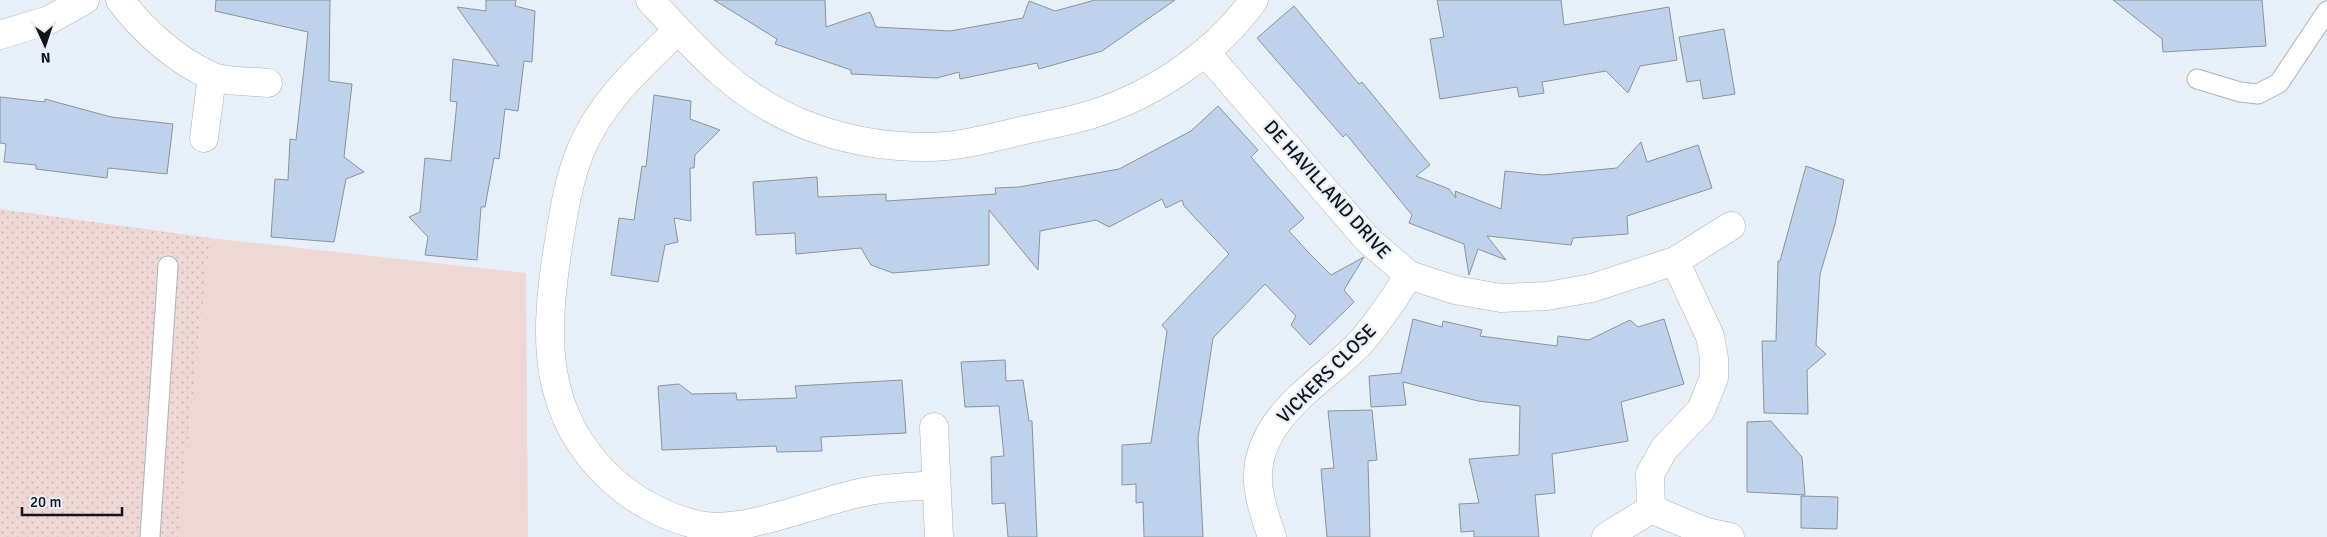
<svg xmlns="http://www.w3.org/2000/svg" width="2327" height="537" font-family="Signika,sans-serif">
	<defs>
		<pattern id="garden-dots" width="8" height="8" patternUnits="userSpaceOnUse" patternTransform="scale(1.25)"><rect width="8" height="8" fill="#efd7d6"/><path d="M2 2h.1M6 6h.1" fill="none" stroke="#ccb8b7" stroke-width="1.8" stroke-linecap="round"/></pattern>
	</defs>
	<rect width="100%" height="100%" fill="#e7eff8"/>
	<!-- green -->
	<polygon fill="#efd7d6" points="210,238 526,273 528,537 178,537"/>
	<!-- garden -->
	<polygon fill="url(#garden-dots)" points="0,209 210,238 178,537 0,537"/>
	<!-- building -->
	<g fill="#bed3eb" stroke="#8c939b">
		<polygon points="216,0 330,0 329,81 352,84 344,157 364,172 346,179 334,242 271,237 275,179 288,180 290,139 296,140 308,32 215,11"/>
		<polygon points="486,0 516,0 515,6 535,11 532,62 524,61 518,111 505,109 499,159 494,158 485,207 481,207 477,260 425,255 428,237 409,217 420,212 425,158 451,161 457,102 450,101 453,59 499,66 457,7 486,11"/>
		<polygon points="714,0 825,0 826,27 870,12 876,27 950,31 1023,18 1029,1 1055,11 1095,0 1175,0 1102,51 1039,69 1037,63 960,79 959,72 937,78 851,74 851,70 775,44 777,39"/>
		<polygon points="1437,0 1561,0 1564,25 1669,7 1677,60 1640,66 1628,93 1606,71 1542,82 1544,93 1519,97 1517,87 1440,99 1430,39 1444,37"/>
		<polygon points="2113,0 2262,0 2266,46 2163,52 2162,39"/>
		<polygon points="1294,6 1359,84 1362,82 1430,165 1416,176 1449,189 1456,198 1455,191 1501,209 1505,171 1543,175 1617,168 1641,142 1647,162 1698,145 1712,188 1627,216 1628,234 1573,238 1571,245 1487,236 1506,260 1478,249 1469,275 1464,244 1409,223 1412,215 1346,134 1343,137 1257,38"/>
		<polygon points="1724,29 1735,94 1703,99 1700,80 1687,82 1679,37"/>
		<polygon points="654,95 691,101 690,119 720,130 695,155 694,168 690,168 691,221 674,218 678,242 665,245 658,282 611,275 619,218 634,220 642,166 646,167"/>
		<polygon points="0,97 45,102 45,99 111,117 173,124 167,174 108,168 107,178 36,169 36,165 4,162 6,144 0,143"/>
		<polygon points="1218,106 1258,150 1251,157 1304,218 1289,231 1309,253 1331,275 1364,257 1344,290 1354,302 1310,345 1291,325 1296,316 1265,284 1213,338 1198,438 1203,537 1144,537 1143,502 1136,503 1136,484 1122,485 1122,445 1151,443 1167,331 1162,325 1229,254 1184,206 1182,200 1166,208 1162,199 1109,227 1096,220 1040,231 1038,270 989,210 989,265 893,273 871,265 861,248 796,254 795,233 756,235 753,182 817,177 818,197 886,194 886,201 996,194 995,188 1019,187 1119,169 1191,131"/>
		<polygon points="1806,166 1844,180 1835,224 1820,274 1816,345 1826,354 1807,370 1808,414 1764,413 1762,341 1776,341 1778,261 1780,261"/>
		<polygon points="1413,319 1442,327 1443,321 1482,330 1480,336 1557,346 1558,336 1589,340 1630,320 1638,327 1664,319 1684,384 1621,402 1628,441 1552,454 1555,493 1535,495 1539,537 1474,537 1474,531 1461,532 1459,504 1479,503 1469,459 1519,455 1520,406 1478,401 1403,382 1406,405 1371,407 1369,376 1401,373"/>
		<polygon points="1005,360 1006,381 1023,380 1029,421 1032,421 1037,537 1008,537 1005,503 992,504 991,457 1004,456 999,406 965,407 961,362"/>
		<polygon points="902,380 906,433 821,437 822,451 777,452 776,446 662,450 658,386 679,384 692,394 736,393 737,400 797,398 795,386"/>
		<polygon points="1372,410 1377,460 1368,461 1370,537 1327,537 1321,469 1334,468 1328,411"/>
		<polygon points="1771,421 1802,457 1805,495 1747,492 1747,422"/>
		<polygon points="1801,496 1838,497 1837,529 1801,528"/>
	</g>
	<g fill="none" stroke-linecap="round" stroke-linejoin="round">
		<!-- lane casing -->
		<g stroke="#abb3bb" stroke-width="21">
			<g id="lane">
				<polyline points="2197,79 2240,92 2258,94 2279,83 2327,11"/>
				<polyline points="150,537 168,266"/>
			</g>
		</g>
		<!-- street casing -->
		<g stroke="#abb3bb" stroke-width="29">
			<g id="street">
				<path d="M120 0C143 31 176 60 211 76 225 82 253 81 268 83"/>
				<path d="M650 0C695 49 737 97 801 123 840 139 883 147 926 147 956 147 987 139 1016 132 1041 126 1068 122 1093 114 1155 94 1216 53 1254 0"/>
				<path d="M678 30C640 67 600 102 580 152 568 182 563 216 558 247 544 337 541 414 612 480 635 501 667 518 698 525 744 535 817 501 864 492 888 487 912 487 936 485"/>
				<polyline points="0,35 49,20 85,0"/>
				<polyline points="1206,53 1368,240 1409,275 1455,290 1501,298 1547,296 1592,288 1675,261 1731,226"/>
				<polyline points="204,138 212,77"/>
				<polyline points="934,427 939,537"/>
				<polyline points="1651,509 1650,474 1664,449 1701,410 1714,378 1714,358 1710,336 1675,261"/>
				<path d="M1272 537C1266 519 1259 500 1258 482 1255 417 1321 384 1360 343 1379 322 1394 299 1409 275"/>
				<polyline points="1606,537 1651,509 1706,532 1730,537"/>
			</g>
		</g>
		<!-- lane -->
		<use href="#lane" stroke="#fff" stroke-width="19"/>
		<!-- street -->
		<use href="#street" stroke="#fff" stroke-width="28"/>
	</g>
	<g text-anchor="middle" stroke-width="4.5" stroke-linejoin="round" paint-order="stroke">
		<!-- street labels -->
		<g font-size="19" fill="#111316" stroke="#e7eff8">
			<text transform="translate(1328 189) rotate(48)" y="7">DE HAVILLAND DRIVE</text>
			<text transform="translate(1326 373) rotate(-45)" y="7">VICKERS CLOSE</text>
		</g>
	</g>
	<!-- north arrow -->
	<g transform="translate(45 45) rotate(177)" stroke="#e7eff8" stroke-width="4" paint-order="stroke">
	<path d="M0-4L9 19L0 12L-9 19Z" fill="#111316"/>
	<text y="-8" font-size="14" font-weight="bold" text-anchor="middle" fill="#111316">N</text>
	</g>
	<!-- scale -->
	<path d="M22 507v8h100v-8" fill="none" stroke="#111316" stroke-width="2.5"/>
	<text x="30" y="507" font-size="15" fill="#111316" stroke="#e7eff8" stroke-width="4" paint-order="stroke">20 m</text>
</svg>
